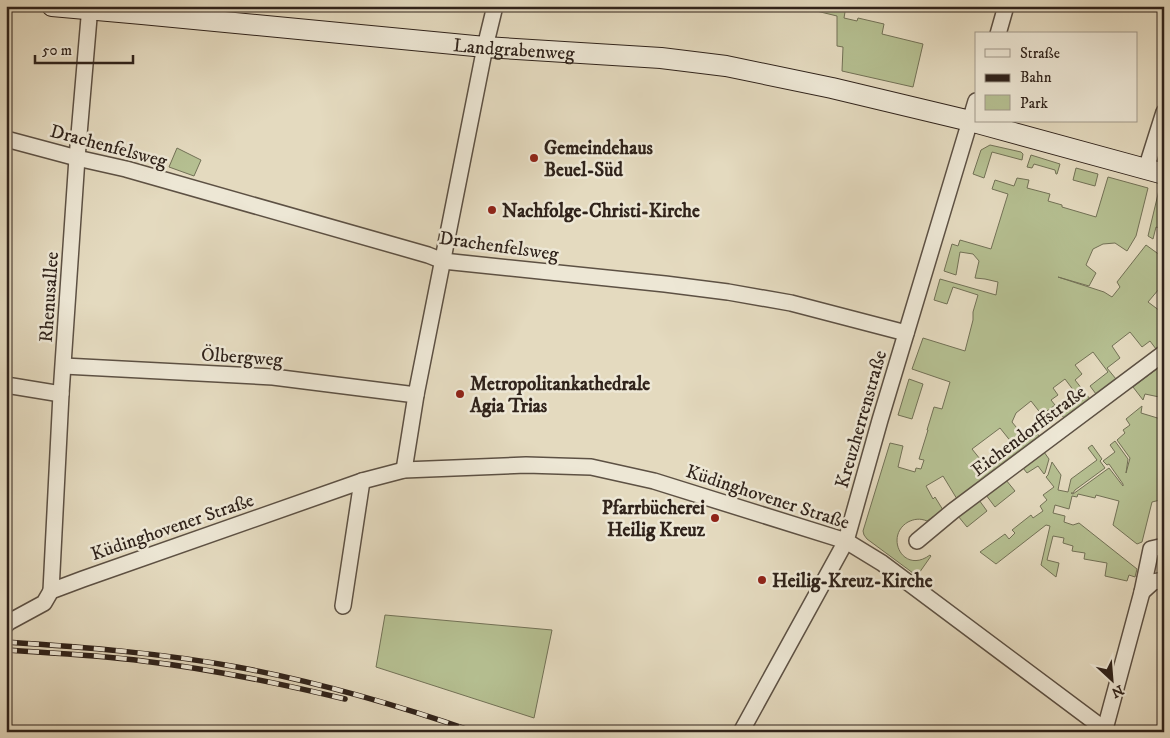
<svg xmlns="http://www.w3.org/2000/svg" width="1170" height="738" font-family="'IM FELL DW Pica',serif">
	<rect width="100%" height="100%" fill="#e4dabf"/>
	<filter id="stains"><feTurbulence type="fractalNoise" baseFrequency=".004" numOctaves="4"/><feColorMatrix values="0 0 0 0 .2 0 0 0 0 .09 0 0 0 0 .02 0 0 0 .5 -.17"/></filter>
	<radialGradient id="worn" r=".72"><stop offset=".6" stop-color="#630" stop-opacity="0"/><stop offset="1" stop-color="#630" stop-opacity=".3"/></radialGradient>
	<!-- green -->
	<g fill="#b5bf91" stroke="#727156" fill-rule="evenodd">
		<polygon points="796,6 846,6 844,18 857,21 858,18 884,24 882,34 923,44 913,87 842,71 843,47 837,46 837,16"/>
		<polygon points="990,145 1021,152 1023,154 1022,160 992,152 984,178 973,174 981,150"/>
		<polygon points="177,148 201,160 194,176 169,167"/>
		<polygon points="1031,155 1060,164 1057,174 1056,174 1055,170 1034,164 1032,168 1027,167"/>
		<polygon points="1076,168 1098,174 1095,186 1073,180"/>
		<path d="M1108 177 1148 188 1136 236 1127 251 1115 243 1103 244 1093 249 1086 265 1096 273 1089 286 1058 277 1104 292 1112 297 1120 287 1117 282 1146 245 1164 258V293L1159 289 1148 302 1164 314V325L1162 327 1164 334V343L1156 349 1150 341 1142 347 1130 332 1112 346 1120 358 1107 368 1116 379 1096 394 1090 386 1108 372 1093 352 1075 365 1082 374 1075 380 1090 399 1064 418 1058 410 1077 395 1065 379 1053 388 1058 395 1051 400 1055 405 1042 415 1031 401 1016 413 1012 422 1025 438 1035 431 1040 437 957 499 943 476 926 486 933 499 935 497 943 510 927 521C920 518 914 519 908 522 884 536 903 575 930 555L931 556 917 576 867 539 864 535 863 531 890 443 903 446 898 467 915 472 916 468 921 469 924 460 919 459 928 430H927L934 407 942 409 950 382 912 369 923 338 965 351 973 320V312L978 295 953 287 947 304 934 300 940 279 996 295 998 282 985 279 975 278 979 261 973 254 960 252 956 275 944 271 952 244 958 246 960 240 991 249 1008 194 992 189 995 180 1014 186 1017 178 1029 180 1027 188 1050 194 1048 201 1062 205V207L1096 217ZM1000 428 1012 443 984 464 972 449Z"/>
		<polygon points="1159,190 1164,192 1164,229 1156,227 1153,239 1148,236"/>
		<polygon points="1162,365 1164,367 1164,398 1145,394 1143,400 1133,387"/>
		<polygon points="909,379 923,384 912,419 898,415"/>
		<polygon points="1142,406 1141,413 1164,420 1164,499 1152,502 1142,542 1137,544 1113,525 1119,501 1096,495 1095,498 1078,494 1077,497 1072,496 1069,509 1055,505 1053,513 1065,516 1064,522 1073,525 1079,523 1137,569 1135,577 1129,575 1127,581 1105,576 1107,563 1084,559 1085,553 1072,551 1073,546 1063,543 1064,538 1053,536 1047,560 1059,563 1056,577 1041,565 1050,526 1046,525 996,564 980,552 1005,534 1009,539 1015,533 1012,530 1031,515 1033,518 1043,511 1040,506 1047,500 1043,495 1054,487 1046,477 1048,475 1052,462 1061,475 1058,490 1068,492 1071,479 1097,460 1088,448 1092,445 1102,459 1100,461 1105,468 1075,490 1073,493 1071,493 1073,494 1109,468 1123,486 1123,484 1109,464 1107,465 1103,461 1115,452 1110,445 1115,441 1128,459 1126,473 1130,458 1117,440 1125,433 1123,430 1130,425 1126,419"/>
		<polygon points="1044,452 1049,459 1045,473 1044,474 1038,466 1027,473 1023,468"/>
		<polygon points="1006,480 1015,491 995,507 986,495"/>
		<polygon points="979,500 987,511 967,527 958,516"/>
		<polygon points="385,615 552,630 534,718 376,667"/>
	</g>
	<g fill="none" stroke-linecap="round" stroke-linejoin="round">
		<!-- street casing -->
		<g stroke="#5d5144" stroke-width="18">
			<g id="street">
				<polyline points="998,34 1006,6"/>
				<polyline points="6,139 77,158 126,169 428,255 443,261 665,284 728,292 791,303 906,333"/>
				<polyline points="1146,169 1164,112"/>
				<polyline points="64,366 273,377 416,395"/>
				<polyline points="6,385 61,394"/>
				<polyline points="404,470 416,395 485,47 495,6"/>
				<polyline points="917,541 953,511 1164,353"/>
				<polyline points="51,591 61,394 77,158 90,6"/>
				<polyline points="1142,592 1153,582 1164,580"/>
				<polyline points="343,606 362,481"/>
				<polyline points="6,625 9,622 44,603 51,591 83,579 362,481 404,470 526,465 591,467 654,481 846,541 882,563 1108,732"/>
				<polyline points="1105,729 1142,592 1151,549 1164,546"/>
				<polyline points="741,732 846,541 880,420 976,101"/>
			</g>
		</g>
		<!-- secondary casing -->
		<g stroke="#30231b" stroke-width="22">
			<g id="secondary">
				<path id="s1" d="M52 6 142 14 485 47 661 58 726 66 832 88 970 121 1164 174"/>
			</g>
		</g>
		<!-- street -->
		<use href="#street" stroke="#ede7d5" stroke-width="15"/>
		<!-- secondary -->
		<use href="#secondary" stroke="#ede7d5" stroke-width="20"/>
		<!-- rail casing -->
		<g stroke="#30231b" stroke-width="5.5">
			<g id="rail">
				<path d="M6 642C83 647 161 653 237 667 318 682 397 705 475 732"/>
				<path d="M6 650C52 653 98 655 143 661 211 669 278 683 345 699"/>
			</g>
		</g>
		<!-- rail -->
		<use href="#rail" stroke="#ede7d5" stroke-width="4" stroke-dasharray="11" stroke-linecap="butt"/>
	</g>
	<!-- markers -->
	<g fill="#8f2418" stroke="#ede7d5" stroke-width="2">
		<circle cx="534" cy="158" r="5"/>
		<circle cx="492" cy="210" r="5"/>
		<circle cx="460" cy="394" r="5"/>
		<circle cx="715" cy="518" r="5"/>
		<circle cx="762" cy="580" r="5"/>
	</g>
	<g text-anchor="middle" stroke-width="5" stroke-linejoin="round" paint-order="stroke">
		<!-- street labels -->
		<g font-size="19" fill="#30231b" stroke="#ede7d5">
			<text dy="7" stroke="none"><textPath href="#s1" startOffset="464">Landgrabenweg</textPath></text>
			<text transform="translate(109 145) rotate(15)" y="7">Drachenfelsweg</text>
			<text transform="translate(499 245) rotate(8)" y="7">Drachenfelsweg</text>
			<text transform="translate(48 297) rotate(-86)" y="7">Rhenusallee</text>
			<text transform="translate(242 356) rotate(4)" y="7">Ölbergweg</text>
			<text transform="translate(860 419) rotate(-74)" y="7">Kreuzherrenstraße</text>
			<text transform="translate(1028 430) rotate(-37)" y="7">Eichendorffstraße</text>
			<text transform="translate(768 496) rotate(18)" y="7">Küdinghovener Straße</text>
			<text transform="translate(172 526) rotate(-19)" y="7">Küdinghovener Straße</text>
		</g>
		<!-- poi labels -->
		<g font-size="19" font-weight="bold" fill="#30231b" stroke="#ede7d5" text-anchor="start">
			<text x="544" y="154">Gemeindehaus<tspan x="544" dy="22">Beuel-Süd</tspan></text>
			<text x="502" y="217">Nachfolge-Christi-Kirche</text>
			<text x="470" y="390">Metropolitankathedrale<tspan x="470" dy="22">Agia Trias</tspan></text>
			<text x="705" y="514" text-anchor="end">Pfarrbücherei<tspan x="705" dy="22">Heilig Kreuz</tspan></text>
			<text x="772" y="587">Heilig-Kreuz-Kirche</text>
		</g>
	</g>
	<!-- margin -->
	<rect width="1170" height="738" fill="none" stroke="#e4dabf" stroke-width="25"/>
	<rect x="8" y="8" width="1155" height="723" fill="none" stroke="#30231b" stroke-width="2.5"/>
	<rect x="12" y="12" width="1145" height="713" fill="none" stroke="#30231b"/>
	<!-- legend -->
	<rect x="975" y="32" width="162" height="90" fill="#ede7d5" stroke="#a1998b"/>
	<rect x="985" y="49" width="25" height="8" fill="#ede7d5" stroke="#a1998b"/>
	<text x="1020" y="58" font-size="15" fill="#30231b">Straße</text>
	<rect x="985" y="74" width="25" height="8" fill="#30231b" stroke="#a1998b"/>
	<text x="1020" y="82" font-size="15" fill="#30231b">Bahn</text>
	<rect x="985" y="95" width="25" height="15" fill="#b5bf91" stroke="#a1998b"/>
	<text x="1020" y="108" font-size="15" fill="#30231b">Park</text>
	<!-- north arrow -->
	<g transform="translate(1112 680) rotate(154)" stroke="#ede7d5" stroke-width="4" paint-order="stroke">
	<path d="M0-4L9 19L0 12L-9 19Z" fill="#30231b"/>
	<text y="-8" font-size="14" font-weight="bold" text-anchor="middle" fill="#30231b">N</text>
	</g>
	<!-- scale -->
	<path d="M35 55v8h98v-8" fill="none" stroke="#30231b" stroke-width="2.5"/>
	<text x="42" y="55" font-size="15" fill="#30231b" stroke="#ede7d5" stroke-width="4" paint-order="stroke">50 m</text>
	<rect width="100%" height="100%" filter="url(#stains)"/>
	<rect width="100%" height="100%" fill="url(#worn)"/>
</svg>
